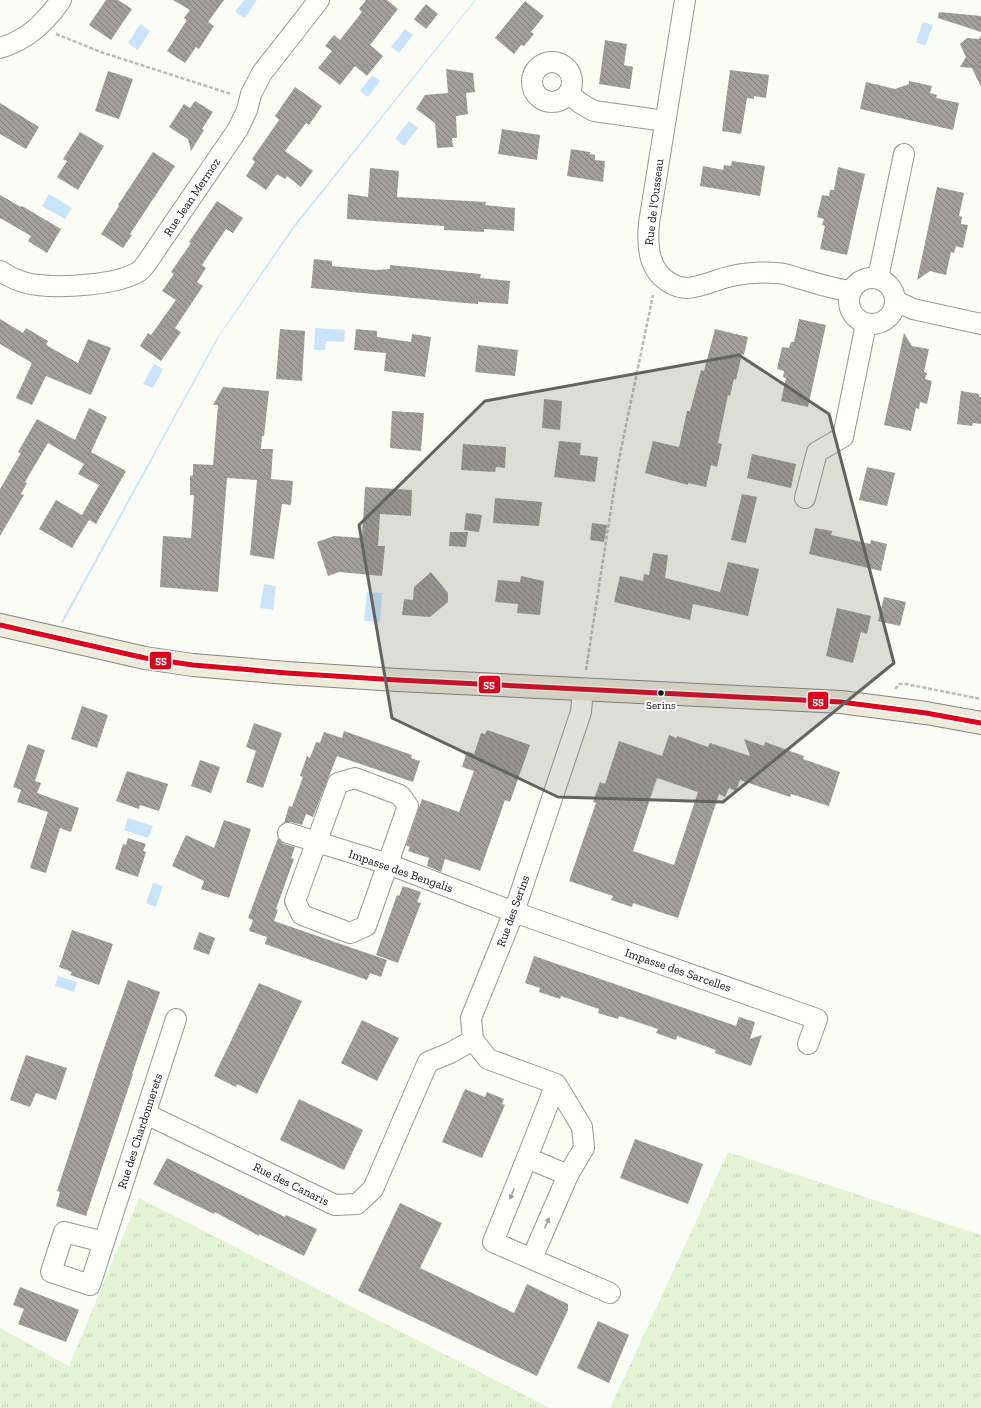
<svg xmlns="http://www.w3.org/2000/svg" width="981" height="1408" font-family="'Zilla Slab',serif">
	<defs>
		<pattern id="grass-tufts" width="24" height="20" patternUnits="userSpaceOnUse"><rect width="24" height="20" fill="#e3f4d5"/><path d="M3 7l-1-3M5 7V3M7 7l1-3M15 17l-1-3M17 17v-4M19 17l1-3" fill="none" stroke="#c2d0b6"/></pattern>
		<pattern id="building-back-hatch" width="6" height="6" patternUnits="userSpaceOnUse"><rect width="6" height="6" fill="#a09f9c"/><path d="M-1 5l2 2M0 0l6 6M5-1l2 2" fill="none" stroke="#81807e"/></pattern>
	</defs>
	<rect width="100%" height="100%" fill="#fcfcf7"/>
	<!-- grass -->
	<g fill="url(#grass-tufts)">
		<polygon points="728,1152 981,1235 981,1408 610,1408"/>
		<polygon points="139,1198 550,1408 0,1408 0,1328 69,1366"/>
	</g>
	<!-- water -->
	<g fill="#c9e3fa">
		<polygon points="244,0 257,0 245,18 235,12"/>
		<polygon points="475,0 476,0 295,227 220,335 63,623 61,622 217,338 294,225"/>
		<polygon points="923,22 933,25 925,46 916,42"/>
		<polygon points="140,24 150,31 138,50 128,43"/>
		<polygon points="405,29 413,35 399,53 391,47"/>
		<polygon points="372,75 380,81 368,97 360,91"/>
		<polygon points="409,121 418,128 404,146 395,139"/>
		<polygon points="49,194 72,208 65,219 42,206"/>
		<polygon points="315,328 345,330 344,342 326,341 325,350 314,350"/>
		<polygon points="154,364 163,369 153,388 143,384"/>
		<polygon points="264,584 276,586 273,610 260,608"/>
		<polygon points="367,592 382,593 380,622 364,621"/>
		<polygon points="128,818 153,826 148,838 124,830"/>
		<polygon points="153,883 163,886 156,907 146,903"/>
		<polygon points="58,976 77,982 74,992 55,986"/>
	</g>
	<!-- building -->
	<g fill="url(#building-back-hatch)" fill-rule="evenodd">
		<polygon points="106,0 118,0 132,9 111,40 89,25"/>
		<polygon points="173,0 224,0 208,22 214,26 199,49 196,47 185,63 167,51 187,20 184,18 190,10"/>
		<polygon points="366,0 387,0 398,9 370,45 383,56 367,76 355,66 340,85 318,68 332,51 325,46 334,35 340,40 362,12 359,9"/>
		<polygon points="525,1 544,16 531,32 534,34 524,46 521,45 514,54 495,38"/>
		<polygon points="426,4 438,14 426,29 414,19"/>
		<polygon points="939,12 981,16 981,32 938,18"/>
		<polygon points="981,36 981,87 972,68 960,67 966,57 960,44 967,38 979,39"/>
		<polygon points="605,40 627,44 624,65 633,67 630,89 599,84"/>
		<polygon points="446,69 473,73 475,92 466,93 468,114 456,116 457,138 452,138 453,147 437,148 435,123 416,109 425,95 448,93"/>
		<polygon points="730,70 769,75 766,98 754,96 754,99 747,98 741,134 722,131"/>
		<polygon points="108,71 133,79 119,119 95,111"/>
		<polygon points="909,81 932,86 930,93 937,95 936,98 959,103 953,130 860,109 866,82 895,89 909,84"/>
		<polygon points="295,87 322,106 309,125 306,123 285,151 313,171 301,187 287,176 285,179 277,174 266,190 246,176 255,162 252,159 279,120 275,116"/>
		<polygon points="195,101 213,112 202,129 204,130 191,151 188,139 169,127 184,104 190,108"/>
		<polygon points="0,103 39,127 26,149 0,134"/>
		<polygon points="502,129 540,135 537,160 498,154"/>
		<polygon points="80,132 104,146 78,190 57,177 67,161 63,159"/>
		<polygon points="571,149 590,152 590,154 595,155 595,160 605,161 603,182 567,176"/>
		<polygon points="153,152 175,166 130,234 132,235 123,248 101,234 119,206 118,205"/>
		<polygon points="732,161 765,166 760,196 700,186 703,166 723,170 724,165 731,166"/>
		<polygon points="838,167 865,174 847,255 820,249 825,226 822,225 824,219 817,217 822,195 829,196 830,190 834,190"/>
		<polygon points="370,168 399,171 397,197 486,202 485,205 515,208 514,231 484,229 484,232 444,230 444,226 347,219 348,194 368,197"/>
		<polygon points="937,187 964,193 959,216 962,217 961,224 968,225 963,248 956,246 954,253 951,252 946,275 930,271 917,280"/>
		<polygon points="0,195 21,207 22,206 61,229 47,253 28,241 31,236 0,218"/>
		<polygon points="217,201 243,218 233,233 226,229 202,265 206,268 197,282 203,286 175,328 181,332 161,361 140,346 148,333 151,335 176,300 162,291 174,274 171,272 191,243 189,242"/>
		<polygon points="314,259 332,261 332,266 375,270 390,269 390,265 481,274 480,278 510,281 508,304 478,302 478,304 465,303 311,288"/>
		<polygon points="0,319 23,333 26,328 48,341 46,345 78,363 88,339 111,348 91,395 46,376 32,405 16,398 32,363 0,344"/>
		<polygon points="799,319 826,325 808,407 781,401 786,378 783,377 784,371 777,369 782,347 789,348 791,342 794,342"/>
		<polygon points="280,329 305,331 302,381 276,379"/>
		<polygon points="356,329 377,331 377,337 411,342 412,334 431,337 425,377 384,371 386,353 354,350"/>
		<polygon points="715,329 748,337 744,355 742,354 736,380 734,379 730,396 728,395 718,443 722,444 717,467 711,465 706,487 688,483 688,485 645,473 653,441 679,447 687,411 690,411 701,370 704,371"/>
		<polygon points="904,333 912,346 929,349 924,372 927,373 925,379 932,381 927,404 920,402 919,409 916,408 911,431 884,425"/>
		<polygon points="478,345 518,350 515,376 475,372"/>
		<polygon points="223,387 269,391 264,436 262,436 261,449 273,449 271,479 293,481 291,505 282,504 274,559 250,555 257,480 227,478 218,592 160,587 163,536 191,538 194,495 190,495 190,476 193,475 193,464 213,465 218,405 213,405"/>
		<polygon points="961,391 979,394 979,397 981,397 981,424 973,423 972,426 957,424"/>
		<polygon points="544,399 562,401 560,430 542,428"/>
		<polygon points="89,408 107,417 91,452 126,471 96,524 89,520 72,548 39,529 56,500 82,515 99,485 78,474 84,464 48,443 25,482 27,483 21,494 24,495 0,536 0,489 21,453 18,452 37,419 75,440"/>
		<polygon points="392,411 424,413 421,451 390,448"/>
		<polygon points="559,441 581,443 580,455 598,457 595,482 554,477"/>
		<polygon points="463,444 506,447 505,468 496,467 495,472 461,470"/>
		<polygon points="752,454 796,464 791,488 747,478"/>
		<polygon points="867,467 895,473 887,506 859,500"/>
		<polygon points="365,487 412,490 411,516 380,514 378,546 385,546 382,576 339,572 328,576 317,542 334,536 362,538"/>
		<polygon points="742,494 757,497 746,543 731,540"/>
		<polygon points="495,498 542,502 539,526 493,523"/>
		<polygon points="466,513 482,515 479,532 464,530"/>
		<polygon points="592,523 607,525 604,542 590,540"/>
		<polygon points="815,528 832,531 831,535 870,544 871,540 887,544 881,571 809,554"/>
		<polygon points="450,532 468,532 466,547 449,546"/>
		<polygon points="653,553 668,555 665,578 720,592 728,562 759,569 748,616 693,604 690,620 614,602 620,576 643,581 644,574 649,575"/>
		<polygon points="431,572 448,593 448,602 430,617 402,615 404,599 413,600 414,587"/>
		<polygon points="521,576 544,581 540,615 517,613 518,604 495,602 498,580 520,582"/>
		<polygon points="884,597 906,602 900,626 878,621"/>
		<polygon points="837,608 871,616 867,634 861,632 853,663 826,656"/>
		<polygon points="82,706 108,715 97,748 71,739"/>
		<polygon points="254,723 282,733 263,788 246,782 256,751 246,747"/>
		<polygon points="487,730 530,745 510,802 505,800 480,871 445,859 441,872 427,866 429,858 408,851 410,847 406,845 422,799 459,812 474,771 462,767 467,751 474,754 481,733 485,734"/>
		<polygon points="344,731 412,755 411,758 420,761 413,782 337,756 313,817 306,814 302,825 291,822 284,823 289,806 292,807 297,793 303,777 300,776 307,756 310,758 316,742 320,743 324,732 342,738"/>
		<path d="M669 735 677 738V736L708 747 710 743 750 756 744 739 764 746 765 742 804 756 803 759 840 772 829 806 791 794 790 797 740 780 736 791 729 788 725 797 719 794 678 918 633 903 632 907 611 900 613 896 569 881 596 803 593 802 600 782 605 784 619 741 662 756ZM657 778 698 792 674 865 633 851Z"/>
		<polygon points="28,744 45,750 35,781 41,783 37,793 79,808 71,832 60,828 46,873 30,868 48,812 17,802 21,790 13,787"/>
		<polygon points="200,760 220,767 211,793 191,786"/>
		<polygon points="127,771 168,784 159,811 140,805 139,809 116,801"/>
		<polygon points="224,820 251,829 229,898 201,889 204,881 172,866 186,835 214,848"/>
		<polygon points="128,838 146,844 143,851 146,852 138,877 115,869 123,844 126,845"/>
		<polygon points="278,838 284,844 295,847 291,858 294,859 276,909 278,910 274,921 387,960 381,977 370,973 367,980 265,944 267,937 249,931 253,920 248,918"/>
		<polygon points="403,886 421,892 417,902 421,903 398,963 376,955 397,895 399,896"/>
		<polygon points="72,930 113,944 99,985 70,975 72,972 59,967"/>
		<polygon points="199,932 215,938 209,955 193,949"/>
		<polygon points="534,956 736,1026 739,1017 755,1022 750,1039 762,1035 751,1066 715,1053 716,1050 677,1036 676,1040 656,1033 658,1029 619,1016 618,1019 598,1013 599,1009 561,996 560,999 539,992 540,988 525,983"/>
		<polygon points="128,980 160,992 132,1074 133,1074 86,1216 56,1206 60,1192 57,1191 102,1054"/>
		<polygon points="259,983 302,1001 257,1094 237,1084 236,1087 214,1076"/>
		<polygon points="362,1020 399,1038 377,1081 341,1063"/>
		<polygon points="26,1055 67,1068 56,1100 36,1093 30,1107 10,1100"/>
		<polygon points="465,1089 485,1097 487,1092 504,1099 502,1104 505,1105 482,1158 442,1142"/>
		<polygon points="299,1099 363,1130 344,1170 280,1140"/>
		<polygon points="635,1139 703,1164 688,1204 620,1178"/>
		<polygon points="167,1158 285,1217 286,1215 317,1229 304,1256 259,1234 259,1236 215,1212 214,1214 153,1184"/>
		<polygon points="400,1203 442,1223 420,1268 514,1313 527,1284 568,1304 568,1310 537,1376 358,1291"/>
		<polygon points="20,1287 79,1310 66,1342 18,1324 24,1309 13,1305"/>
		<polygon points="598,1321 629,1335 609,1383 577,1368"/>
	</g>
	<g fill="none" stroke-linecap="round" stroke-linejoin="round">
		<!-- minor casing -->
		<g stroke="#969694" stroke-width="22">
			<g id="minor">
				<path d="M685 0 649 223C647 246 648 270 670 283 675 286 681 288 687 288 703 287 717 279 732 276 746 273 763 272 777 273 784 273 791 276 798 278 816 283 833 289 851 291"/>
				<path d="M0 48C27 40 45 23 61 0"/>
				<circle cx="552" cy="82" r="20"/>
				<polyline points="569,94 580,103 594,111 665,121"/>
				<path d="M0 271C11 278 25 284 38 285 62 288 117 285 138 272 142 270 145 265 148 261L238 129 247 110 251 94 262 73 319 0"/>
				<circle cx="872" cy="301" r="23"/>
				<polyline points="878,278 904,154"/>
				<polyline points="896,301 913,309 981,324"/>
				<polyline points="805,498 817,452 843,437 866,324"/>
				<polygon points="355,778 400,795 408,806 366,926 350,933 302,915 295,901 338,783"/>
				<polyline points="288,833 388,864 514,912 817,1019 808,1044"/>
				<polyline points="556,1084 582,1127 584,1148 568,1175 527,1158 556,1084 488,1059 473,1040 471,1018 514,912 581,712 583,689"/>
				<polyline points="146,1114 335,1205 357,1204 373,1189 428,1062 450,1053 473,1040"/>
				<polyline points="527,1158 493,1242 610,1293"/>
				<polyline points="104,1242 64,1232 51,1272 90,1285 176,1019"/>
				<polyline points="532,1258 568,1175"/>
			</g>
		</g>
		<!-- major casing -->
		<g stroke="#848481" stroke-width="24">
			<polyline id="major" points="0,625 145,658 193,665 287,673 397,680 841,702 926,713 981,723"/>
		</g>
		<!-- path -->
		<g stroke="#b9b9b8" stroke-width="2.5" stroke-dasharray="4 2" stroke-linecap="butt">
			<polyline points="56,34 101,52 231,94"/>
			<polyline points="586,670 618,464 653,295"/>
			<polyline points="895,689 899,684 906,684 981,699"/>
		</g>
		<!-- minor -->
		<use href="#minor" stroke="#fffffe" stroke-width="20"/>
		<!-- major -->
		<use href="#major" stroke="#eeebda" stroke-width="22"/>
		<!-- bus-1 casing -->
		<g stroke="#fff" stroke-width="8">
			<polyline id="bus-1" points="0,625 145,658 193,665 287,673 397,680 841,702 926,713 981,723"/>
		</g>
		<!-- bus-1 -->
		<use href="#bus-1" stroke="#db001b" stroke-width="5"/>
	</g>
	<!-- one-way arrows -->
	<defs><path id="oneway-solid" d="M-6-.8H1V-3.2L6.5 0L1 3.2V.8H-6Z"/></defs>
	<g fill="#9f9f9f">
		<use href="#oneway-solid" transform="translate(512 1194) rotate(112)"/>
		<use href="#oneway-solid" transform="translate(547 1223) rotate(-67)"/>
	</g>
	<!-- marked area -->
	<path fill="#636361" fill-opacity="0.2" stroke="#636361" stroke-width="3" stroke-linejoin="round" d="M739 355 829 414 894 663 723 802 558 797 392 718 359 525 485 401Z"/>
	<!-- markers -->
	<circle fill="#101010" stroke="#fff" stroke-width="1.5" cx="661" cy="693" r="3.5"/>
	<g text-anchor="middle" stroke-width="4" stroke-linejoin="round" paint-order="stroke">
		<!-- bus labels -->
		<g font-size="11" fill="#101010" stroke="#fff">
			<text x="661" y="709">Serins</text>
		</g>
		<!-- street labels -->
		<g font-size="12" fill="#101010" stroke="#fff">
			<text transform="translate(192 197) rotate(-56)" y="4">Rue Jean Mermoz</text>
			<text transform="translate(654 202) rotate(-83)" y="4">Rue de l'Ousseau</text>
			<text transform="translate(401 871) rotate(19)" y="4">Impasse des Bengalis</text>
			<text transform="translate(513 911) rotate(-70)" y="4">Rue des Serins</text>
			<text transform="translate(678 970) rotate(19)" y="4">Impasse des Sarcelles</text>
			<text transform="translate(140 1131) rotate(-72)" y="4">Rue des Chardonnerets</text>
			<text transform="translate(291 1184) rotate(26)" y="4">Rue des Canaris</text>
		</g>
	</g>
	<g stroke="#fff" stroke-width="1.5">
		<rect x="149" y="651" width="23" height="19" rx="4" fill="#db001b"/>
		<rect x="478" y="675" width="23" height="19" rx="4" fill="#db001b"/>
		<rect x="807" y="691" width="22" height="19" rx="4" fill="#db001b"/>
	</g>
	<g font-size="11" text-anchor="middle" font-weight="bold" fill="#fff">
		<text x="161" y="664">55</text>
		<text x="489" y="688">55</text>
		<text x="818" y="705">55</text>
	</g>
</svg>
